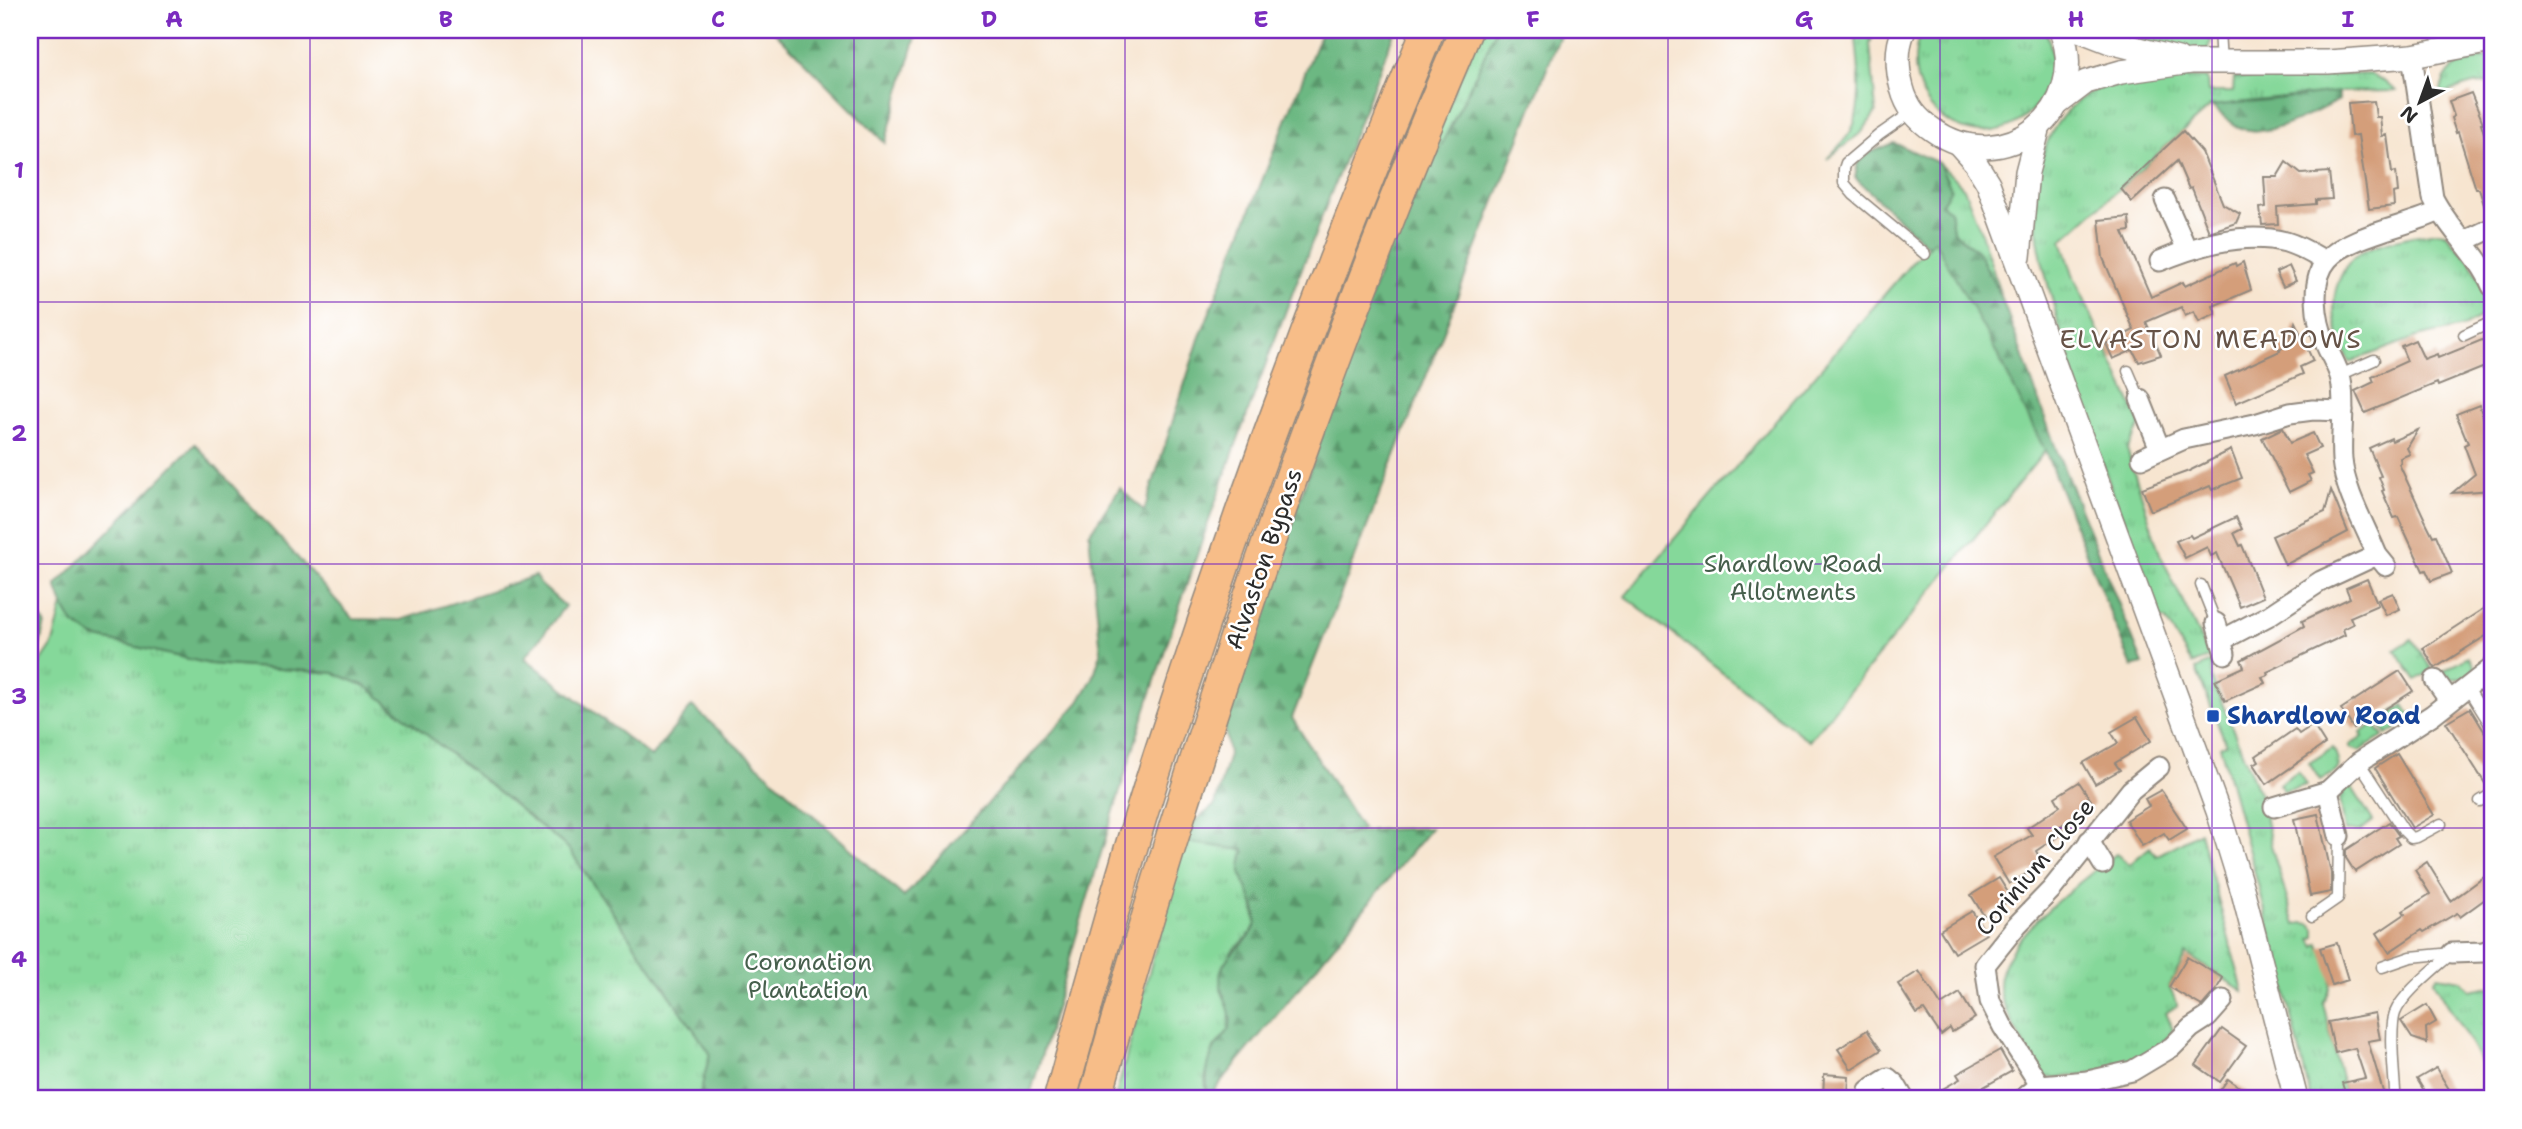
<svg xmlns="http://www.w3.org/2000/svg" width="2522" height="1129" font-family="'Shantell Sans',sans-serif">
	<defs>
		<pattern id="grass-tufts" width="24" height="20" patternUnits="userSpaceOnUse" patternTransform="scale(1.75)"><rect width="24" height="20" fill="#85d89a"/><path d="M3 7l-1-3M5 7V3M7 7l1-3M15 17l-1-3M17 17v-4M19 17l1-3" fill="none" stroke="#73ba85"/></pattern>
		<pattern id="forest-firs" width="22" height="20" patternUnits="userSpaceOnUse" patternTransform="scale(1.75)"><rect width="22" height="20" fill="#6cb882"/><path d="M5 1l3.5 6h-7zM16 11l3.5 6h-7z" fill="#59966b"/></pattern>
	</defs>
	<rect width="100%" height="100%" fill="#fff"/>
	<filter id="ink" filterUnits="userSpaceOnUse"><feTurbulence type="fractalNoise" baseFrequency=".0143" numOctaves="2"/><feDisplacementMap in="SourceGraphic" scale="14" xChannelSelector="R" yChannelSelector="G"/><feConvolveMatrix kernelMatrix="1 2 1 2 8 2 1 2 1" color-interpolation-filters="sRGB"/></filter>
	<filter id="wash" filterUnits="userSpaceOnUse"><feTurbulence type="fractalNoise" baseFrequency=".00686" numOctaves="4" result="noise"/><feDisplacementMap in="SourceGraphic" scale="28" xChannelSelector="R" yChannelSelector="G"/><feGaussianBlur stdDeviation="1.57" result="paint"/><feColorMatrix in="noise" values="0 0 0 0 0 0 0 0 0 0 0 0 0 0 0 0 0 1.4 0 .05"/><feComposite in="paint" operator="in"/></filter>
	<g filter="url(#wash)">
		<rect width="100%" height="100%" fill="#f7e5d0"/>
		<!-- grass -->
		<g fill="url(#grass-tufts)" stroke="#588262" stroke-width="2">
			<path d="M1480 30H1496C1465 102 1428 172 1390 241Z"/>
			<path d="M1855 30H1874L1870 44 1876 112 1862 132 1827 159C1834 151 1843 143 1849 134 1865 112 1858 56 1855 30Z"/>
			<path d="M1921 30H2045C2054 49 2055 73 2045 92 2002 172 1888 121 1921 30Z"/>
			<polygon points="2092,30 2213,30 2208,55 2154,48"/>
			<path d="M2492 56V82L2473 84 2440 94C2446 62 2464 63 2492 56Z"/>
			<path d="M2370 74 2385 81 2396 91 2339 92 2211 106 2062 240 2073 275 2141 425 2127 449 2160 554 2210 658 2192 664 2165 619H2160C2123 520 2084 421 2057 318 2049 287 2038 253 2036 220 2033 177 2043 128 2079 100 2116 73 2164 77 2207 78L2208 92H2233L2234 78Z"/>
			<polygon points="1939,163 1964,188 1981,232 2001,296 1978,252 1953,231 1950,210 1941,204 1951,189"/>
			<path d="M2437 232 2445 233 2470 261 2492 304V311L2463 327 2417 337 2350 362C2336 335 2326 303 2342 274 2346 266 2351 258 2359 253 2382 241 2411 236 2437 232Z"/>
			<polygon points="63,605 74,624 94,637 210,664 334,673 366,686 568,848 710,1053 699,1099 30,1099 30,679 52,646"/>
			<polygon points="2412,639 2432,670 2416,680 2395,650"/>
			<path d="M2468 656 2475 667C2470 678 2460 680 2449 678L2442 672Z"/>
			<path d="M2211 662 2212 679 2262 800 2271 845 2295 925 2302 923 2311 924 2315 929V937L2311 939 2315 946 2319 943C2327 966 2339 981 2323 1003L2346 1099H2311L2278 958 2220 746 2226 744 2196 669Z"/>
			<polygon points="2404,705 2410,714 2403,725 2386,735 2378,722"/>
			<polygon points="2374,724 2383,737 2359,751 2350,748 2350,745 2363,737 2361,733"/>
			<path d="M2333 748C2343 767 2341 772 2320 780L2309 763Z"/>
			<polygon points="2298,771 2306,785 2284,791 2279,784"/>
			<polygon points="2348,781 2373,821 2360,831 2345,831 2340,798"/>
			<path d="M2200 832 2243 991 2186 954 2169 987 2178 1005 2166 1013 2173 1030C2168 1040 2143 1060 2132 1064 2116 1071 2062 1078 2045 1078 2033 1057 2000 1010 1999 987 1997 941 2083 880 2116 854L2130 864 2150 847 2156 856Z"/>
			<polygon points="1184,842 1245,850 1241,870 1253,903 1256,924 1249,936 1231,952 1221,990 1230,1010 1229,1030 1214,1048 1205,1078 1207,1099 1115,1099"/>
			<polygon points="2438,976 2461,980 2470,990 2492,986 2492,1092 2483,1065 2434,981"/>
		</g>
		<!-- forest -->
		<g fill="url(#forest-firs)" stroke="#4c7256" stroke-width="2">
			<polygon points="773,30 918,30 885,143"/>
			<path d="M1322 30H1385L1394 33C1325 207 1257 381 1196 558 1134 737 1081 918 1029 1099H699L710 1053 568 848 366 686 334 673 210 664 94 637 74 624 63 605 56 585 195 444 353 619 401 620 535 576 541 585 565 606 525 658 651 757 692 706 904 897 1079 702 1093 678 1101 652 1089 534 1120 488 1144 511 1199 339Z"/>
			<path d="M1496 30H1562L1292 718 1362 829 1339 837 1373 830 1431 828 1208 1098C1205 1080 1206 1062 1216 1046 1219 1041 1227 1035 1229 1029 1236 1009 1216 992 1221 971 1226 951 1252 942 1256 924 1259 905 1245 889 1241 872 1240 865 1243 857 1244 850L1184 842 1189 826 1215 805 1229 754 1223 718 1390 241C1428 172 1465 102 1496 30Z"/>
			<path d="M2339 92V100C2312 113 2267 142 2237 126 2228 121 2219 112 2211 106Z"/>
			<polygon points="1894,143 1939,163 1951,189 1941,204 1950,210 1953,231 1978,252 2001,296 2058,454 2143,664 2132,667 2045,451 1990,340 1933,241 1928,246 1855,178 1858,163 1871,152"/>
			<polygon points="30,610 38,615 45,624 38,653 30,663"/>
		</g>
		<!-- garden -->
		<polygon fill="#85d89a" stroke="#588262" stroke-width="2" points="1934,240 1990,340 2045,451 1809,741 1625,596 1915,259"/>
		<g id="blocks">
			<!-- building -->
			<g fill="#d49e7a">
				<polygon points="2471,93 2483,123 2481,123 2492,161 2492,216 2488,217 2479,189 2476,189 2458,132 2456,133 2451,118 2454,116 2449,101"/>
				<polygon points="2374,101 2376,117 2380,117 2382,136 2387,135 2392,173 2396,172 2398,192 2393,193 2394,206 2369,209 2358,135 2351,136 2348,103"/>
				<polygon points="2183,131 2202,152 2223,204 2240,214 2236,223 2209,232 2192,188 2189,189 2177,161 2132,202 2121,189"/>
				<polygon points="2286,162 2301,174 2329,172 2332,199 2316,200 2316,204 2277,207 2278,224 2262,225 2260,208 2266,207 2264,177 2277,177"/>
				<polygon points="2129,217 2130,231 2123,232 2151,297 2183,282 2185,286 2235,263 2236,266 2243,262 2251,290 2213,306 2216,314 2199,322 2194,312 2185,316 2181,307 2146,322 2161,355 2139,362 2133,350 2113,359 2106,344 2134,330 2103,258 2099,220"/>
				<polygon points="2289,266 2296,281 2283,287 2276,272"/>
				<polygon points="2295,322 2313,361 2300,367 2303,374 2236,403 2225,376 2280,351 2279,349 2288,345"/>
				<polygon points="2492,336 2492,364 2438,386 2437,383 2365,413 2355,391 2374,382 2372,377 2407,361 2401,346 2415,340 2424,359 2437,354 2438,358"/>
				<polygon points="2479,405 2492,443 2492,490 2452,493 2475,474 2464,445 2468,443 2456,414"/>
				<polygon points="2283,428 2290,443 2313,433 2320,448 2304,455 2313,473 2308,475 2311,481 2289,492 2262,438"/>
				<polygon points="2418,430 2407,448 2410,454 2400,458 2401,463 2399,464 2426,522 2433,536 2436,535 2452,573 2431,581 2426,570 2423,571 2398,517 2394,518 2382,491 2384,490 2379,477 2381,476 2369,448 2391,438 2392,441"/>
				<polygon points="2231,450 2242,478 2212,490 2210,486 2151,511 2142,488 2189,471"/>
				<polygon points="2331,490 2348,532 2285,565 2272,536 2325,512"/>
				<polygon points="2236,517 2242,529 2234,533 2240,546 2242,545 2263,597 2240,607 2217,553 2211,556 2207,547 2185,558 2176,541 2190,535 2192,538"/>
				<polygon points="2367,579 2378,605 2350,617 2353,624 2343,629 2345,635 2267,672 2268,675 2262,677 2265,683 2225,701 2215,680 2244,667 2241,660 2304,626 2302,621 2350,598 2346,588"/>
				<polygon points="2393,593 2400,609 2386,615 2378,599"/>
				<polygon points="2492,603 2492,632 2435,668 2423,648"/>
				<polygon points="2400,671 2413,691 2354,729 2341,709"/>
				<polygon points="2470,708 2492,744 2492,787 2488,788 2446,722"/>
				<polygon points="2137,717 2151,741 2115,763 2120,770 2095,784 2083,763 2118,743 2111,732"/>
				<polygon points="2313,725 2325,744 2267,784 2254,764 2259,761 2256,756 2295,729 2299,734"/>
				<polygon points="2397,754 2434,815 2412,828 2375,768"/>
				<polygon points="2079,782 2094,805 2060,826 2064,832 2036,851 2043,864 2009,884 1993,857 2032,835 2027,828 2060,806 2055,797"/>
				<polygon points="2161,790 2187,829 2169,840 2164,833 2142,846 2126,820 2149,806 2145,799"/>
				<polygon points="2318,814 2331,873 2331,892 2310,896 2294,819"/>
				<polygon points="2389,822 2399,836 2395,838 2399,844 2355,872 2346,858 2346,850"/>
				<polygon points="2427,862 2451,901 2487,875 2492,883 2492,894 2460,917 2457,913 2424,932 2422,930 2389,952 2377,933 2405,914 2403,911 2430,894 2415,870"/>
				<polygon points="1999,878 2012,899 1984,916 1971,895"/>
				<polygon points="1972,911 1986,934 1954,953 1940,930"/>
				<polygon points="2337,943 2348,980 2332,985 2320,948"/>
				<polygon points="2187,957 2223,978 2216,990 2202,1006 2169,987"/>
				<polygon points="1919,971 1941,1005 1960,993 1975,1018 1952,1032 1950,1028 1941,1035 1924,1010 1917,1014 1898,984"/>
				<polygon points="2427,1005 2436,1022 2426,1028 2427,1043 2412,1038 2401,1021"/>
				<polygon points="2375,1013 2380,1039 2368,1041 2384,1095 2367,1099 2347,1099 2342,1083 2365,1078 2355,1048 2335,1053 2328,1022"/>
				<polygon points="2222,1029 2246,1046 2220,1082 2196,1065"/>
				<polygon points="1867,1030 1881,1050 1851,1069 1838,1049"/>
				<polygon points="2000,1050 2012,1071 1962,1099 1925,1099 1960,1079 1957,1074"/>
				<polygon points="2436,1068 2449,1089 2429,1099 2417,1079"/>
				<polygon points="1824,1074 1849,1076 1848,1099 1823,1099"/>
				<polygon points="2228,1079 2238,1086 2257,1099 2214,1099"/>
			</g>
		</g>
	</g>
	<g filter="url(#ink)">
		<use href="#blocks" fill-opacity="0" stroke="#91887e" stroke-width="2"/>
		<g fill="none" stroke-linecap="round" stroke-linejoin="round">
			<!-- service casing -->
			<g stroke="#91887e" stroke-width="13">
				<g id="service">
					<polyline points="2219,30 2221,63"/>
					<polyline points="1912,112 1879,135 1846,163 1844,169 1844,183 1854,195 1925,254"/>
					<polyline points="2464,335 2492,322"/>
					<polyline points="2128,371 2140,399"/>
					<polyline points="2340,375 2374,360"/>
					<polyline points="2201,585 2216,623"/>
					<polyline points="2467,687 2492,727"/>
					<polyline points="2359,762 2404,831 2411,838 2417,837 2441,824"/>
					<polyline points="2480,801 2492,794"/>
					<polyline points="2312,916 2338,898 2339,836"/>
					<polyline points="2382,967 2411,957 2452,953"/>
					<path d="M2395 1091C2394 1072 2389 1030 2395 1013 2403 993 2436 968 2452 953"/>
				</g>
			</g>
			<!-- minor casing -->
			<g stroke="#91887e" stroke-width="23">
				<g id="minor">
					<path d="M2412 56 2433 198C2449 230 2478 253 2492 286"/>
					<polyline points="2165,200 2187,250"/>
					<polyline points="2465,241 2492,228"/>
					<path d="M2160 261C2198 245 2244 231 2286 242 2300 246 2313 254 2325 261"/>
					<polyline points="2140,399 2160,449"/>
					<polyline points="2142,458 2184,439 2255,424 2290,413 2313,410 2343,411"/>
					<path d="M2386 566 2377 555C2365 525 2345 492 2342 460 2340 433 2346 406 2341 380 2338 367 2331 357 2326 345 2316 321 2309 280 2328 259 2349 235 2409 226 2440 211"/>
					<polyline points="2216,623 2225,654"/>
					<polyline points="2222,640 2268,616 2321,581 2377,555"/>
					<polyline points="2435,680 2449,700"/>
					<polyline points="2328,791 2339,836"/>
					<polyline points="2274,807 2328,791 2359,762 2432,715 2492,668"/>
					<polyline points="2089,841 2103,864"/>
					<polyline points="2452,953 2483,952 2492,949"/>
					<polyline points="2088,1081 2132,1071 2172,1047 2191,1028 2208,1017 2223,1000"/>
					<polyline points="2040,1085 2003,1027 1990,1001 1985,965 2017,925 2052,889 2131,790 2159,767"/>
					<polyline points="1869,1090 1888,1078 1895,1084 1904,1099"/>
					<polyline points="2023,1099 2040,1085 2088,1081 2092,1099"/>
				</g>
			</g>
			<!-- tertiary casing -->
			<g stroke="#91887e" stroke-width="26">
				<g id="tertiary">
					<path d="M1904 30C1896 48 1897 69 1902 88 1907 107 1917 119 1933 130 2004 180 2092 110 2061 30"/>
					<polyline points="2079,30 2110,42 2178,59"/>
					<polyline points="2057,104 2086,82 2121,72 2191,62 2328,62 2412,56 2492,41"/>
					<polyline points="1959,144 1975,162 1988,183 2218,811 2243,892 2296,1099"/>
					<polyline points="2019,257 2027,172 2039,126"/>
				</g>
			</g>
			<!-- trunk casing -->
			<g stroke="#91887e" stroke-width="35">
				<g id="trunk">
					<path d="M1060 1099C1094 977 1127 854 1167 733 1244 495 1331 261 1428 30"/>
					<path d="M1095 1099C1197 736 1317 377 1466 30"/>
				</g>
			</g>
			<!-- service -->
			<use href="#service" stroke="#fff" stroke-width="10"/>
			<!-- minor -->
			<use href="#minor" stroke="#fff" stroke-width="19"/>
			<!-- tertiary -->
			<use href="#tertiary" stroke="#fff" stroke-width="23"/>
			<!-- trunk -->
			<use href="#trunk" stroke="#f7bd88" stroke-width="32"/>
		</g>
	</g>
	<!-- grid -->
	<path fill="none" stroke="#7b2cbf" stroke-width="2" stroke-opacity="0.55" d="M310 30V1099M582 30V1099M854 30V1099M1125 30V1099M1397 30V1099M1668 30V1099M1940 30V1099M2212 30V1099M30 302H2492M30 564H2492M30 828H2492"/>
	<!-- markers -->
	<rect fill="#1a4fb4" stroke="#fff" stroke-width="2.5" x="2206" y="709" width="14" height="14" rx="3.5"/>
	<g text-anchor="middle" stroke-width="5" stroke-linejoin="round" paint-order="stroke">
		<!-- street labels -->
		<g font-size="24" fill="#2b2b2b" stroke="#fff">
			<text transform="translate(1264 559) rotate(-71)" y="8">Alvaston Bypass</text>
			<text transform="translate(2035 867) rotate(-50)" y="8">Corinium Close</text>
		</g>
		<!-- park labels -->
		<g font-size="24" fill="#465f4c" stroke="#fff">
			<text x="1793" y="572">Shardlow Road<tspan x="1793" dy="28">Allotments</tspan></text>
			<text x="808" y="970">Coronation<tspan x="808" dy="28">Plantation</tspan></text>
		</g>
		<!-- transit labels -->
		<g font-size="24" font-weight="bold" fill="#164399" stroke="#fff" text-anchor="start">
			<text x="2227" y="724">Shardlow Road</text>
		</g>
		<!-- neighbourhood labels -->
		<g font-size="26" letter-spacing="2" fill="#665347" stroke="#fff">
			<text x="2211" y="348">ELVASTON MEADOWS</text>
		</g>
	</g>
	<!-- margin -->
	<rect width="2522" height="1129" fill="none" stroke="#fff" stroke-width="77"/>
	<!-- north arrow -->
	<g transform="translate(2420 102) rotate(221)" stroke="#ffffff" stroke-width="5" paint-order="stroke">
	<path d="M0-5L12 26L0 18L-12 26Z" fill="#2b2b2b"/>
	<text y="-10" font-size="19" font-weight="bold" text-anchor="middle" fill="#2b2b2b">N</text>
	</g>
	<rect x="38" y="38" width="2446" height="1052" fill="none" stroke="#7b2cbf" stroke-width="2.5"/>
	<g font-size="23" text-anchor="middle" font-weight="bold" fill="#7b2cbf">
		<text x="174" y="27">A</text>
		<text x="446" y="27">B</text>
		<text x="718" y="27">C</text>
		<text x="989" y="27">D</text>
		<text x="1261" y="27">E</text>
		<text x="1533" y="27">F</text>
		<text x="1804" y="27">G</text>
		<text x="2076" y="27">H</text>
		<text x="2348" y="27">I</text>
		<text x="19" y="178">1</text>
		<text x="19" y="441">2</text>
		<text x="19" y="704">3</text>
		<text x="19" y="967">4</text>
	</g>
</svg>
